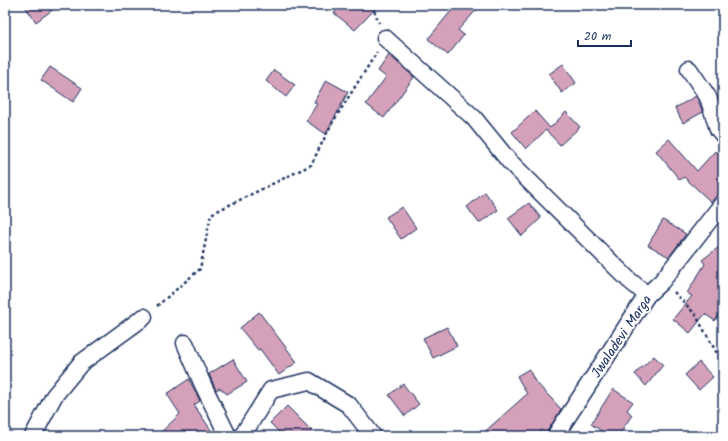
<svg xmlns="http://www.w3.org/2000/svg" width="728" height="441" font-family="Kalam,sans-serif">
	<rect width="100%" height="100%" fill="#fff"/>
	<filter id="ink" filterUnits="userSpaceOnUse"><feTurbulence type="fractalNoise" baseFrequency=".025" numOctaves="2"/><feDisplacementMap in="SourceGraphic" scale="8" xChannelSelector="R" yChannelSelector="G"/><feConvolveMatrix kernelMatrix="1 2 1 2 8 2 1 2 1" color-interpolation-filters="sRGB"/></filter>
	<g filter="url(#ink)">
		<!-- building -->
		<g fill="#d5a1ba" stroke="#1b2f5e">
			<polygon points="24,5 59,5 36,22"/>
			<polygon points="342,5 379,5 355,30 334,13"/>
			<polygon points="456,5 481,5 458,30 464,35 448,55 428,39"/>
			<polygon points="389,55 414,77 384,118 366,104 386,77 378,71"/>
			<polygon points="563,64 576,83 562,93 549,74"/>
			<polygon points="50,67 82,88 73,102 41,80"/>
			<polygon points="274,70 295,85 286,97 266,81"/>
			<polygon points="326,80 348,92 326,134 306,121 317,104 314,102"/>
			<polygon points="696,96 703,112 683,123 675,108"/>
			<polygon points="535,111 550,128 566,112 580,127 560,145 546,130 526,149 512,132"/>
			<polygon points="669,139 697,171 715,151 723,158 723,188 711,202 684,177 680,180 656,151"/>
			<polygon points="485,192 498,210 479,223 467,207"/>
			<polygon points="529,203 541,218 522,236 508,218"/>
			<polygon points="402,207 416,228 401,239 386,217"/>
			<polygon points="663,220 686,234 669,257 648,245"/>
			<polygon points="723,244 723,309 715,321 705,314 690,333 673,319 692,296 687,293 705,264 702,260"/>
			<polygon points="259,312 297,362 279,375 260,349 258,350 240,328"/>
			<polygon points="447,327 457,346 433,358 423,338"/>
			<polygon points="654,356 663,365 646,386 635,374"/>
			<polygon points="233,359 247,382 227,394 220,388 216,390 209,374"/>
			<polygon points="699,362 713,377 699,390 685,375"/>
			<polygon points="529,369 534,380 561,409 546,434 542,430 535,436 480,436 527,394 517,376"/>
			<polygon points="189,379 200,401 194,405 215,436 157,436 180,414 167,394"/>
			<polygon points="403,384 419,404 405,416 389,395"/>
			<polygon points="613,389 633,402 627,410 632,415 618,436 609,436 591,424"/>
			<polygon points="287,406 317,436 283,436 270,423"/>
		</g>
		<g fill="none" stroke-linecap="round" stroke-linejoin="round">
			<!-- street casing -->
			<g stroke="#1b2f5e" stroke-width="19">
				<g id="street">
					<polyline points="385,38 474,118 509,161 629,280 647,295"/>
					<polyline points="689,69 708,97 718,129 723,135"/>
					<polyline points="185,343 203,385 228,436"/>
					<polyline points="33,436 54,396 81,363 144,317"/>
					<polyline points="242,436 271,390 309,381 349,405 373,436"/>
					<polyline points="555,436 647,295 662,281 723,203"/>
				</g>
			</g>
			<!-- path -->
			<g stroke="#1b2f5e" stroke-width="2.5" stroke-dasharray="3 3" stroke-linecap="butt">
				<polyline points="372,5 379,23"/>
				<polyline points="674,292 695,314 723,364"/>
				<polyline points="157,306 200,269 211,214 311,165 331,125 377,52"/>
			</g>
			<!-- street -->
			<use href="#street" stroke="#fff" stroke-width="16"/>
		</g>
	</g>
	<g text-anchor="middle" stroke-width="4" stroke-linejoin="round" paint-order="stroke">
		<!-- street labels -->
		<g font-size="14" fill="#1b2f5e" stroke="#fff">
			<text transform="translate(621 336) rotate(-56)" y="5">Jwaladevi Marga</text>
		</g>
	</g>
	<!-- margin -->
	<rect width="728" height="441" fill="none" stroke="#fff" stroke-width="20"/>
	<rect x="10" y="10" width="708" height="421" fill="none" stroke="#1b2f5e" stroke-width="1.5" filter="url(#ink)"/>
	<!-- scale -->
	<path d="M578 40v6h53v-6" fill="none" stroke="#1b2f5e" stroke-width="2"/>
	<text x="584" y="40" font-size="12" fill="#1b2f5e" stroke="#ffffff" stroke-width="3" paint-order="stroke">20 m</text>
</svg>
